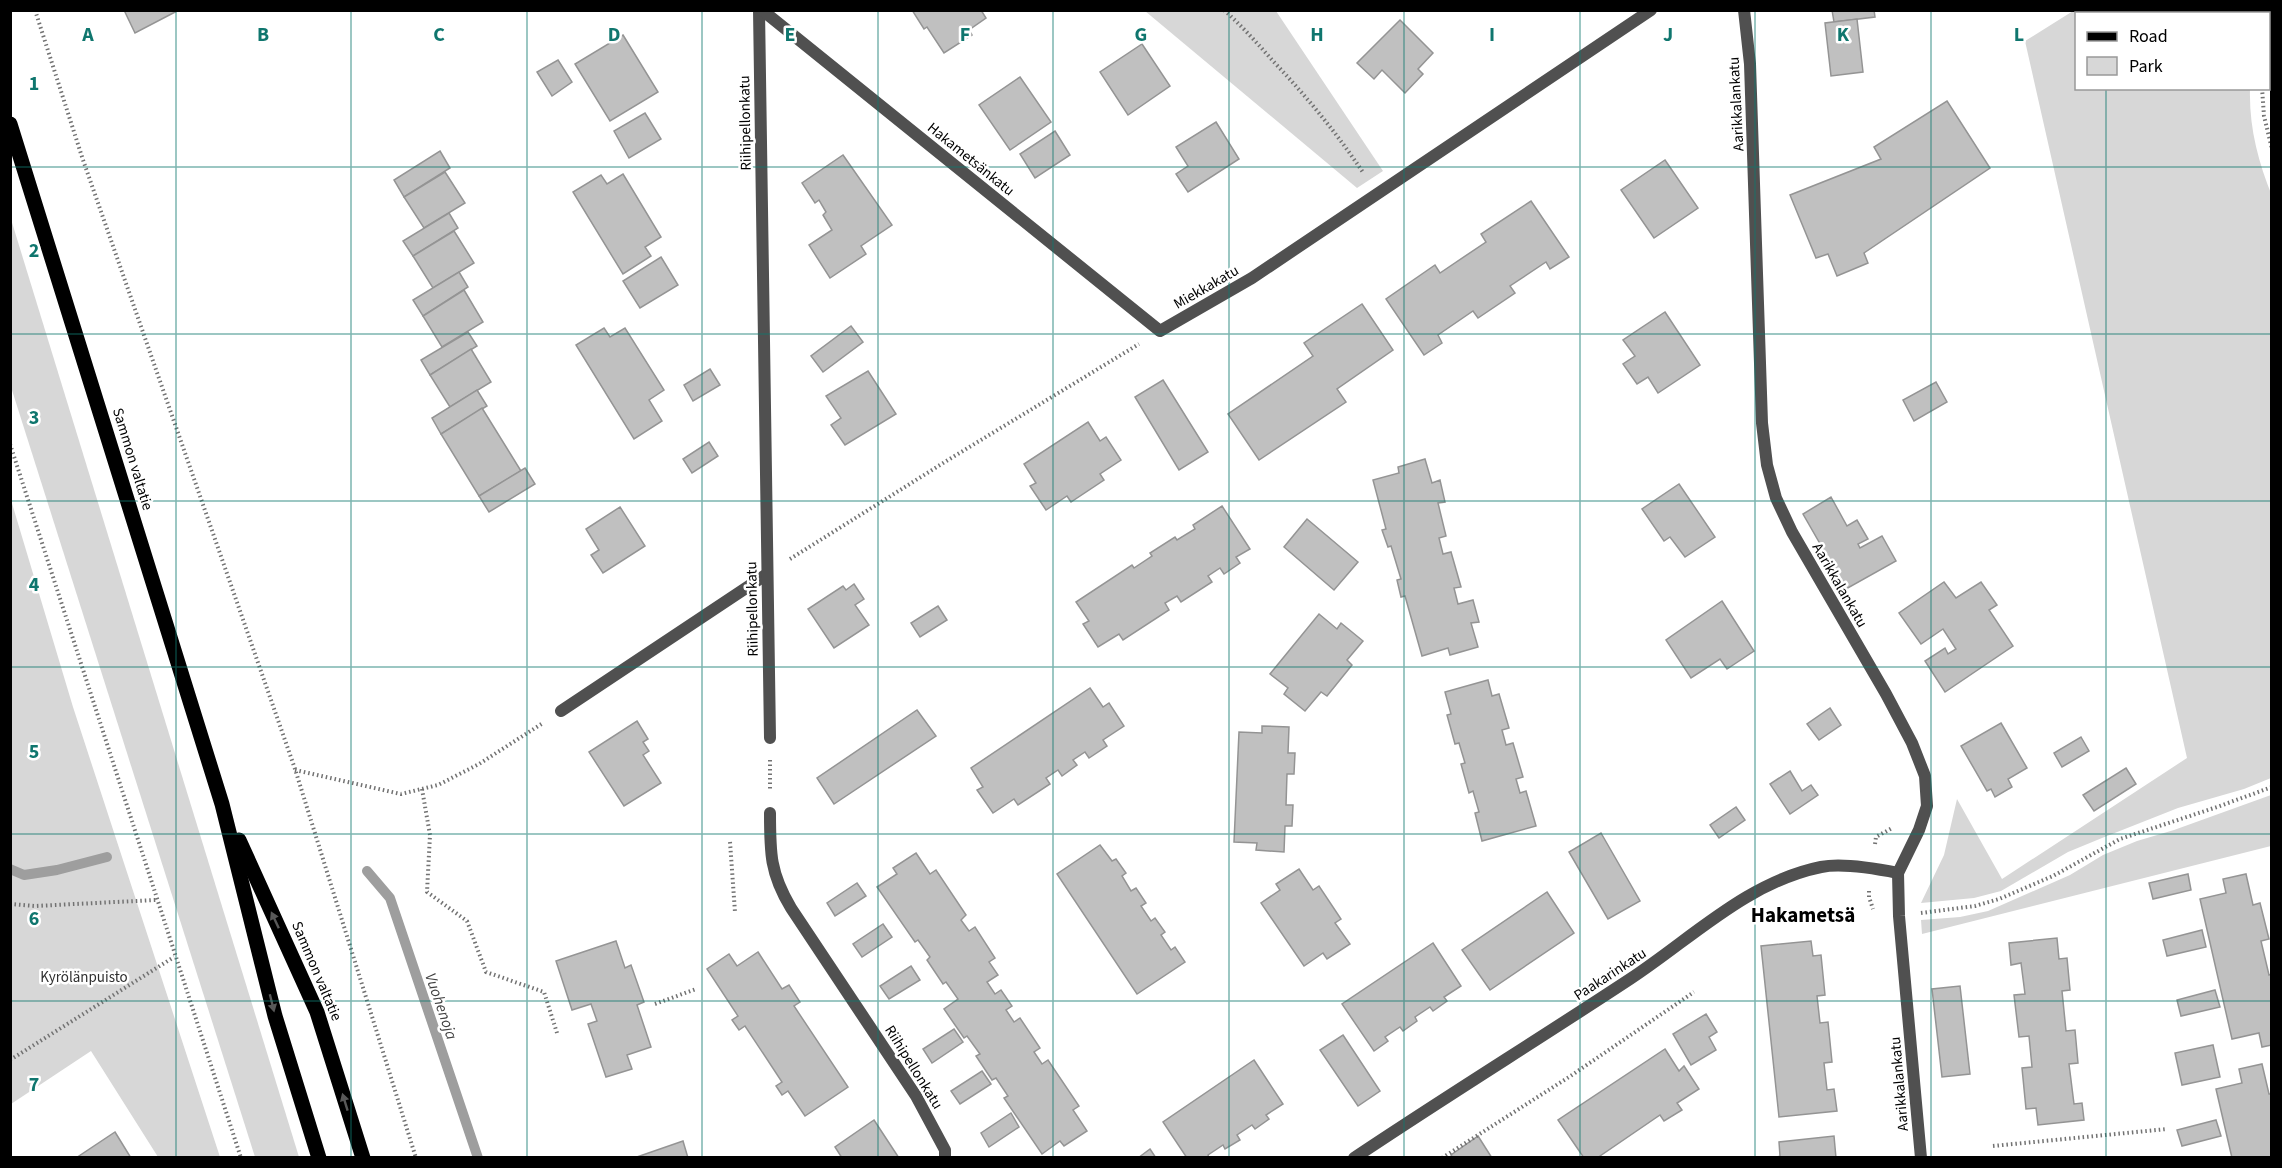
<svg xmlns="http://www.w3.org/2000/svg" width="2282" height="1168" font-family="'Source Sans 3',sans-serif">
	<rect width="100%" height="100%" fill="#fff"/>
	<!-- green -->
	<g fill="#d7d7d7">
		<polygon points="1145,11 1276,11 1383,171 1357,188"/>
		<path d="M2073 11H2255L2254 14H2076V88L2250 89C2249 127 2258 161 2272 196L2271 778 2244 789 2178 808 2102 838 2068 852 2001 891 1974 898 1921 903 1944 855 1957 799 2002 879 2187 758 2025 41Z"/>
		<polygon points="10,216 299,1157 255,1157 11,387"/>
		<polygon points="11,500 73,707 220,1157 158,1157 91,1051 11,1104"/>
		<polygon points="2271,795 2271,846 1922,934 1921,920 1960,917 1988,911 2070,875 2103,855 2137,841 2174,830"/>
	</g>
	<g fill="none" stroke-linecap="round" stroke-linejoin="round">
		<!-- stream -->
		<g stroke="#9e9e9e" stroke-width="10">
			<polyline points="10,869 24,875 57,870 107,857"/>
			<polyline points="367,871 390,898 478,1158"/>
		</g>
	</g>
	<!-- building -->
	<g fill="#c0c0c0" stroke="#949494" stroke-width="1.5">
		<polygon points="124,10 179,10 135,33"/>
		<polygon points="912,10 981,10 986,18 969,30 972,35 944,53 927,27 924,29"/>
		<polygon points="1832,10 1874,10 1875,17 1834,22"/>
		<polygon points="1857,19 1863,72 1831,76 1825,23"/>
		<polygon points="1400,20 1433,53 1418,69 1423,74 1405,93 1382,70 1374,79 1357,63"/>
		<polygon points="623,35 658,92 610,121 575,64"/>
		<polygon points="1142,44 1170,86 1128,115 1100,72"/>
		<polygon points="558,60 572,82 552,96 537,72"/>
		<polygon points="1020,77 1051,122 1010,150 979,105"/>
		<polygon points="1947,101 1990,168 1864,253 1868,263 1837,276 1828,254 1816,258 1790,195 1881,159 1874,147"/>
		<polygon points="645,113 661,139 629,158 614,131"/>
		<polygon points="1216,122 1239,159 1188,192 1176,174 1188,166 1176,147"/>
		<polygon points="1055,131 1070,155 1035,178 1020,154"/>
		<polygon points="440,151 450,168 404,197 394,180"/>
		<polygon points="843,155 892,225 861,246 866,254 830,278 809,245 832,230 823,215 826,212 819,200 815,203 802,183"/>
		<polygon points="1665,160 1698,208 1654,238 1621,190"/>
		<polygon points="445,172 465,203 424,228 404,197"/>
		<polygon points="623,174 661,237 645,247 651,256 623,274 573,192 601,175 607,184"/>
		<polygon points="1531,201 1569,257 1550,269 1546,262 1510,286 1515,293 1478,318 1473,311 1438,335 1442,343 1424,355 1386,299 1435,265 1440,273 1486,242 1481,234"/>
		<polygon points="449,213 458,228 413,256 403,241"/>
		<polygon points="454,231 474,263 433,288 413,256"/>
		<polygon points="661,257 678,285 640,308 623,281"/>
		<polygon points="459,272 468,287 423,316 413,300"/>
		<polygon points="464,290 483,322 442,347 423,316"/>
		<polygon points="1362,304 1393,350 1337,389 1346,402 1259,460 1228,414 1313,356 1304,343"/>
		<polygon points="1665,312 1700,365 1658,393 1648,377 1637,384 1623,364 1635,356 1623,340"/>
		<polygon points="851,326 863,342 823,372 811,356"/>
		<polygon points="604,328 610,337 625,328 664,390 649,400 662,421 634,439 576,345"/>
		<polygon points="468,332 477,346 430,375 421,360"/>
		<polygon points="471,349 491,382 450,407 430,375"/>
		<polygon points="710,369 720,385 693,401 684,385"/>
		<polygon points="868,371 896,414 845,445 831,425 841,418 826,396"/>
		<polygon points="1163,380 1208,452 1179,470 1135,397"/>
		<polygon points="1936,382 1947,402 1914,421 1903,400"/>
		<polygon points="477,390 487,406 441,434 432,418"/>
		<polygon points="482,408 521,471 479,496 441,434"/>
		<polygon points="1088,422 1100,441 1106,437 1121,460 1100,474 1104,480 1071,502 1067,496 1046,510 1030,486 1036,483 1024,464"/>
		<polygon points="709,442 718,456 692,473 683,459"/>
		<polygon points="1425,459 1432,483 1440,480 1445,502 1438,503 1446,536 1439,538 1443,554 1451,552 1461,587 1454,588 1458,604 1473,600 1479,622 1471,623 1478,647 1450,655 1448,648 1422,656 1405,596 1401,597 1397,580 1401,579 1391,546 1388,547 1382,530 1386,529 1373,480 1399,473 1398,467"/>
		<polygon points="525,468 535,484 489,512 479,496"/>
		<polygon points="1679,484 1715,537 1685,557 1670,537 1664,541 1642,509"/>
		<polygon points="1831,497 1847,526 1857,520 1868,539 1858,544 1860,548 1882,536 1896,561 1846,589 1803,514"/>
		<polygon points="1222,506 1250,549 1236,557 1240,563 1224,574 1220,568 1208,576 1212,582 1181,602 1177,596 1165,603 1169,610 1123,640 1119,634 1098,647 1083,624 1089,621 1076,602 1132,565 1134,568 1152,556 1150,553 1175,537 1177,540 1195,529 1193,525"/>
		<polygon points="620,507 645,546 603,573 591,555 599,550 586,529"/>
		<polygon points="1307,519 1358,562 1334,590 1284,547"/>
		<polygon points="1944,582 1956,598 1981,582 1997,605 1989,610 2013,646 1945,692 1925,661 1945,648 1948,654 1956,649 1943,629 1921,644 1899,613"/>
		<polygon points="854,584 864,599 855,605 869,625 834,648 808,609 843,586 846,590"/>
		<polygon points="1722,601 1754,651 1727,669 1720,659 1691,678 1666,640"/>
		<polygon points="938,606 947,620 920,637 911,623"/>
		<polygon points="1319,614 1337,629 1341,623 1363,641 1347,660 1352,665 1327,696 1321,692 1305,711 1284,694 1288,688 1270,674"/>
		<polygon points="1488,680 1492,696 1499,694 1509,728 1502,730 1506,745 1513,743 1523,777 1516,779 1520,793 1526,791 1536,826 1482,841 1475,813 1479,812 1473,791 1469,793 1461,764 1465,763 1459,743 1455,744 1447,715 1451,714 1445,692"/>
		<polygon points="1090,688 1103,707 1109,703 1124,726 1103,740 1107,746 1089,758 1085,752 1073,760 1077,765 1062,776 1058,770 1046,778 1050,784 1018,805 1014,799 993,813 977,790 983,787 971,768"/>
		<polygon points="1830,708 1841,725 1819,740 1807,724"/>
		<polygon points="917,710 936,736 834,804 817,778"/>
		<polygon points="637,721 648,739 643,742 649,751 643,755 661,783 624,806 589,752"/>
		<polygon points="2001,723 2027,768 2008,779 2012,787 1995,797 1991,789 1987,791 1961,746"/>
		<polygon points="1262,726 1289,727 1288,753 1295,753 1294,774 1287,774 1286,805 1293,805 1292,826 1285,826 1284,852 1256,850 1257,843 1234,842 1239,732 1262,733"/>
		<polygon points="2081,737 2089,751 2062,767 2054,753"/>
		<polygon points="2126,768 2136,784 2094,811 2083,795"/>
		<polygon points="1790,771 1802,791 1811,785 1818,795 1790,814 1770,784"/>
		<polygon points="1736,807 1745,820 1719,838 1710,825"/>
		<polygon points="1601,833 1640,901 1608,919 1569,852"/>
		<polygon points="1100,845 1112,861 1116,859 1126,873 1122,876 1131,891 1136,888 1146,903 1141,906 1151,921 1155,918 1165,932 1161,935 1171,950 1175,947 1185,962 1137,994 1057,874"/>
		<polygon points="916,853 930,874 936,870 966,915 961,920 969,931 975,927 995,958 989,962 998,975 987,982 995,994 1001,990 1012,1006 1006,1010 1014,1022 1020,1018 1040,1048 1034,1052 1042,1064 1048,1060 1079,1106 1073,1110 1087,1131 1064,1146 1060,1141 1042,1154 1004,1098 1008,1096 996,1078 992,1080 976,1056 980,1054 967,1036 964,1038 944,1009 958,999 946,982 943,984 927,960 930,957 918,940 915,942 877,887 897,874 893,868"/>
		<polygon points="1299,869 1313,890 1319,886 1341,919 1335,923 1350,944 1327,959 1323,953 1304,966 1261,903 1280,890 1276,884"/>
		<polygon points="2188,874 2191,890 2153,899 2149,883"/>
		<polygon points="2246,874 2253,905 2260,903 2269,939 2261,941 2269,975 2272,974 2272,1045 2262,1047 2259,1033 2232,1039 2200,899 2226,893 2223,879"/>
		<polygon points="857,883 866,896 835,916 827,903"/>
		<polygon points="1547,892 1574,933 1490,990 1462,950"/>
		<polygon points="883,924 892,937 862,957 853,944"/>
		<polygon points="2202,930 2206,947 2167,956 2163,940"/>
		<polygon points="2057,938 2059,959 2067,958 2070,990 2062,991 2066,1031 2075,1030 2078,1063 2069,1064 2074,1104 2082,1103 2084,1120 2038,1125 2036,1108 2026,1109 2022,1068 2032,1067 2029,1036 2019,1037 2014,995 2025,994 2021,963 2011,965 2009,943"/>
		<polygon points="616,941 625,968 631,965 644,1002 637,1005 651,1047 627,1055 632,1069 606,1077 588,1024 597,1021 591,1004 572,1010 556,961"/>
		<polygon points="1811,941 1813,956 1821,955 1825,995 1817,996 1820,1023 1828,1022 1832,1062 1824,1063 1827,1090 1834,1089 1837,1111 1779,1117 1761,946"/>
		<polygon points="1433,943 1461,986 1444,997 1447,1001 1433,1011 1430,1007 1415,1017 1417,1021 1403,1031 1400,1027 1385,1037 1388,1041 1374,1051 1342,1004"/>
		<polygon points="758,952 782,989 789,985 800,1002 794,1006 848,1087 805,1116 788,1091 782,1095 776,1086 782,1082 745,1026 739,1030 732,1020 738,1016 707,969 729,954 737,966"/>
		<polygon points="911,966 920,980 889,999 880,986"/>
		<polygon points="1960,986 1970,1074 1942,1077 1932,989"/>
		<polygon points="2215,990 2220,1007 2181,1016 2177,1000"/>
		<polygon points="1706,1014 1717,1032 1709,1037 1716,1050 1691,1065 1673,1034"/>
		<polygon points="954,1029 963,1042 932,1063 923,1049"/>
		<polygon points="1343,1035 1380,1091 1358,1106 1320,1050"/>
		<polygon points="2213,1045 2220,1077 2182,1085 2175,1053"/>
		<polygon points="1665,1049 1679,1071 1684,1066 1699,1089 1677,1103 1682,1110 1664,1121 1660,1115 1597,1158 1584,1158 1558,1120"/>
		<polygon points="1254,1060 1283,1104 1266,1115 1269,1119 1255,1129 1252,1125 1237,1135 1240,1140 1225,1149 1223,1145 1208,1155 1209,1158 1187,1158 1163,1122"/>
		<polygon points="2262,1064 2269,1094 2272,1094 2272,1158 2232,1158 2216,1089 2242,1083 2239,1069"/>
		<polygon points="982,1071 991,1084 960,1104 951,1091"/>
		<polygon points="1011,1113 1019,1127 989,1147 981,1133"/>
		<polygon points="874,1120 899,1158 842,1158 835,1147"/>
		<polygon points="2216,1120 2221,1136 2182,1146 2177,1130"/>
		<polygon points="115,1132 131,1158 76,1158"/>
		<polygon points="1478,1136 1492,1158 1453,1158 1451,1155"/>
		<polygon points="1834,1136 1836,1158 1776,1158 1780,1156 1779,1142"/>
		<polygon points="683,1141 688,1158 634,1158"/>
		<polygon points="1150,1149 1156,1158 1138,1158"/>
	</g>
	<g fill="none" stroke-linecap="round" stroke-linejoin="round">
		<!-- path -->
		<g stroke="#727272" stroke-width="4" stroke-dasharray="1.5 3" stroke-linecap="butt">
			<polyline points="35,10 83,160 295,769 416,1158"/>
			<path d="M1224 10C1242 26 1257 43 1273 61 1306 96 1337 133 1364 174"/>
			<polyline points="2265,14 2266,10"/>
			<polyline points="2262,88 2264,116 2272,149"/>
			<polyline points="10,444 241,1158"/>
			<polyline points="790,559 948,460 1139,344"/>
			<polyline points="770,760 770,791"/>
			<polyline points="295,770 401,794 438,785 479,764 543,723"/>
			<polyline points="422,789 430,835 427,892 467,921 486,972 544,992 557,1033"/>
			<polyline points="730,842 735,912"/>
			<polyline points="1875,844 1876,837 1892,828"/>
			<polyline points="1869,891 1869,897 1873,909"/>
			<polyline points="10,904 35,906 156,900"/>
			<polyline points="1921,913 1975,906 1999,899 2053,876 2120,839 2217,807 2272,787"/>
			<polyline points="655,1004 696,989"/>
			<polyline points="10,1060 174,957"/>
			<polyline points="1993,1146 2167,1129"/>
			<polyline points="1442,1158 1569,1077 1694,992"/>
		</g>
		<!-- lane -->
		<polyline stroke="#505050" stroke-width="12" points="561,711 767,574"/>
		<!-- street -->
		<g stroke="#505050" stroke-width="12">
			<polyline points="759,10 770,738"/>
			<polyline points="762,10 1160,331 1252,278 1651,10"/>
			<polyline points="1744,10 1750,64 1762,423 1767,465 1776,498 1792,532 1886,694 1912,743 1925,776 1927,806 1919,830 1898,873 1899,916 1921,1158"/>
			<path d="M770 813C770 853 770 873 791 908L916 1096 945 1150V1158"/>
			<path d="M1354 1158C1445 1097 1539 1039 1630 979 1691 939 1747 882 1821 867 1841 863 1878 869 1898 873"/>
		</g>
		<!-- primary -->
		<g stroke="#000" stroke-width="15">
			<polyline points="10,124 222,804 275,1016 319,1158"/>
			<polyline points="239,840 317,1012 363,1158"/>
		</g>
	</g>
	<!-- one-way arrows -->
	<defs><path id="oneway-solid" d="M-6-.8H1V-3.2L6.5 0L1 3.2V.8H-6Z" transform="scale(1.5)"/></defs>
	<g fill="#595959">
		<use href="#oneway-solid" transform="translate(275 920) rotate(-115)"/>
		<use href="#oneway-solid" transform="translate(272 1003) rotate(76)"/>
		<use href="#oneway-solid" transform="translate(345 1102) rotate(-107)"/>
	</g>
	<!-- grid -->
	<path fill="none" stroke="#0f766e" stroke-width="1.5" stroke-opacity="0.55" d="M176 10V1158M351 10V1158M527 10V1158M702 10V1158M878 10V1158M1053 10V1158M1229 10V1158M1404 10V1158M1580 10V1158M1755 10V1158M1931 10V1158M2106 10V14M2106 88V1158M10 167H2272M10 334H2272M10 501H2272M10 667H2272M10 834H2272M10 1001H2272"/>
	<g text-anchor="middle" stroke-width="5" stroke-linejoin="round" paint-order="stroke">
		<!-- street labels -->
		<g font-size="15" fill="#000" stroke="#fff">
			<text transform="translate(1736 104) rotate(-93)" y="5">Aarikkalankatu</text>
			<text transform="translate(745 123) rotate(-91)" y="5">Riihipellonkatu</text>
			<text transform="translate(971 159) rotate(39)" y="5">Hakametsänkatu</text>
			<text transform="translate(1206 287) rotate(-30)" y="5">Miekkakatu</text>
			<text transform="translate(133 459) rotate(73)" y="5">Sammon valtatie</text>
			<text transform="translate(1840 585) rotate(60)" y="5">Aarikkalankatu</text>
			<text transform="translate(752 609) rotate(-91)" y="5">Riihipellonkatu</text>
			<text transform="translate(317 971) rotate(67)" y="5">Sammon valtatie</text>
			<text transform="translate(1610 974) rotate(-33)" y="5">Paakarinkatu</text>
			<text transform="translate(914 1067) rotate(58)" y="5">Riihipellonkatu</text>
			<text transform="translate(1899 1084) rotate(-95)" y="5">Aarikkalankatu</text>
		</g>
		<!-- park labels -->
		<g font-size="15" fill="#2e2e2e" stroke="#fff">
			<text x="84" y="982">Kyrölänpuisto</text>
		</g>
		<!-- water labels -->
		<g font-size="16" font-style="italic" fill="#3f3f3f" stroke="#fff">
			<text transform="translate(442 1006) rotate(71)" y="6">Vuohenoja</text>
		</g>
		<!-- district labels -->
		<g font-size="21" font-weight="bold" fill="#000" stroke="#fff">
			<text x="1803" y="922">Hakametsä</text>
		</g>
	</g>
	<g font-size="20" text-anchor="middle" font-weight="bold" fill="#0f766e" stroke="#fff" stroke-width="5" stroke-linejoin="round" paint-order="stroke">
		<text x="88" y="41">A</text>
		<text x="263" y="41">B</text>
		<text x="439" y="41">C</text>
		<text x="614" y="41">D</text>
		<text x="790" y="41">E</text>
		<text x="965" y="41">F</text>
		<text x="1141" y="41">G</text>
		<text x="1317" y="41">H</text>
		<text x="1492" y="41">I</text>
		<text x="1668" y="41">J</text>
		<text x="1843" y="41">K</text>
		<text x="2019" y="41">L</text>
		<text x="34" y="90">1</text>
		<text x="34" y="257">2</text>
		<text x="34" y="424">3</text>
		<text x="34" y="591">4</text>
		<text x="34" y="758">5</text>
		<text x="34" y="925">6</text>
		<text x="34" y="1091">7</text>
	</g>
	<!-- border -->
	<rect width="2282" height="1168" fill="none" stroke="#000000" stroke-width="24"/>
	<!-- legend -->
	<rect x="2075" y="12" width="195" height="78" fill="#ffffff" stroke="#999999" stroke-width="1.5"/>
	<rect x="2087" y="32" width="30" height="9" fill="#000000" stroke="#999999" stroke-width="1.5"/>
	<text x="2129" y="42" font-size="18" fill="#000000">Road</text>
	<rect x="2087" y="57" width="30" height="18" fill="#d7d7d7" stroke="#999999" stroke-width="1.5"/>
	<text x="2129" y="72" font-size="18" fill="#000000">Park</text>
</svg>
